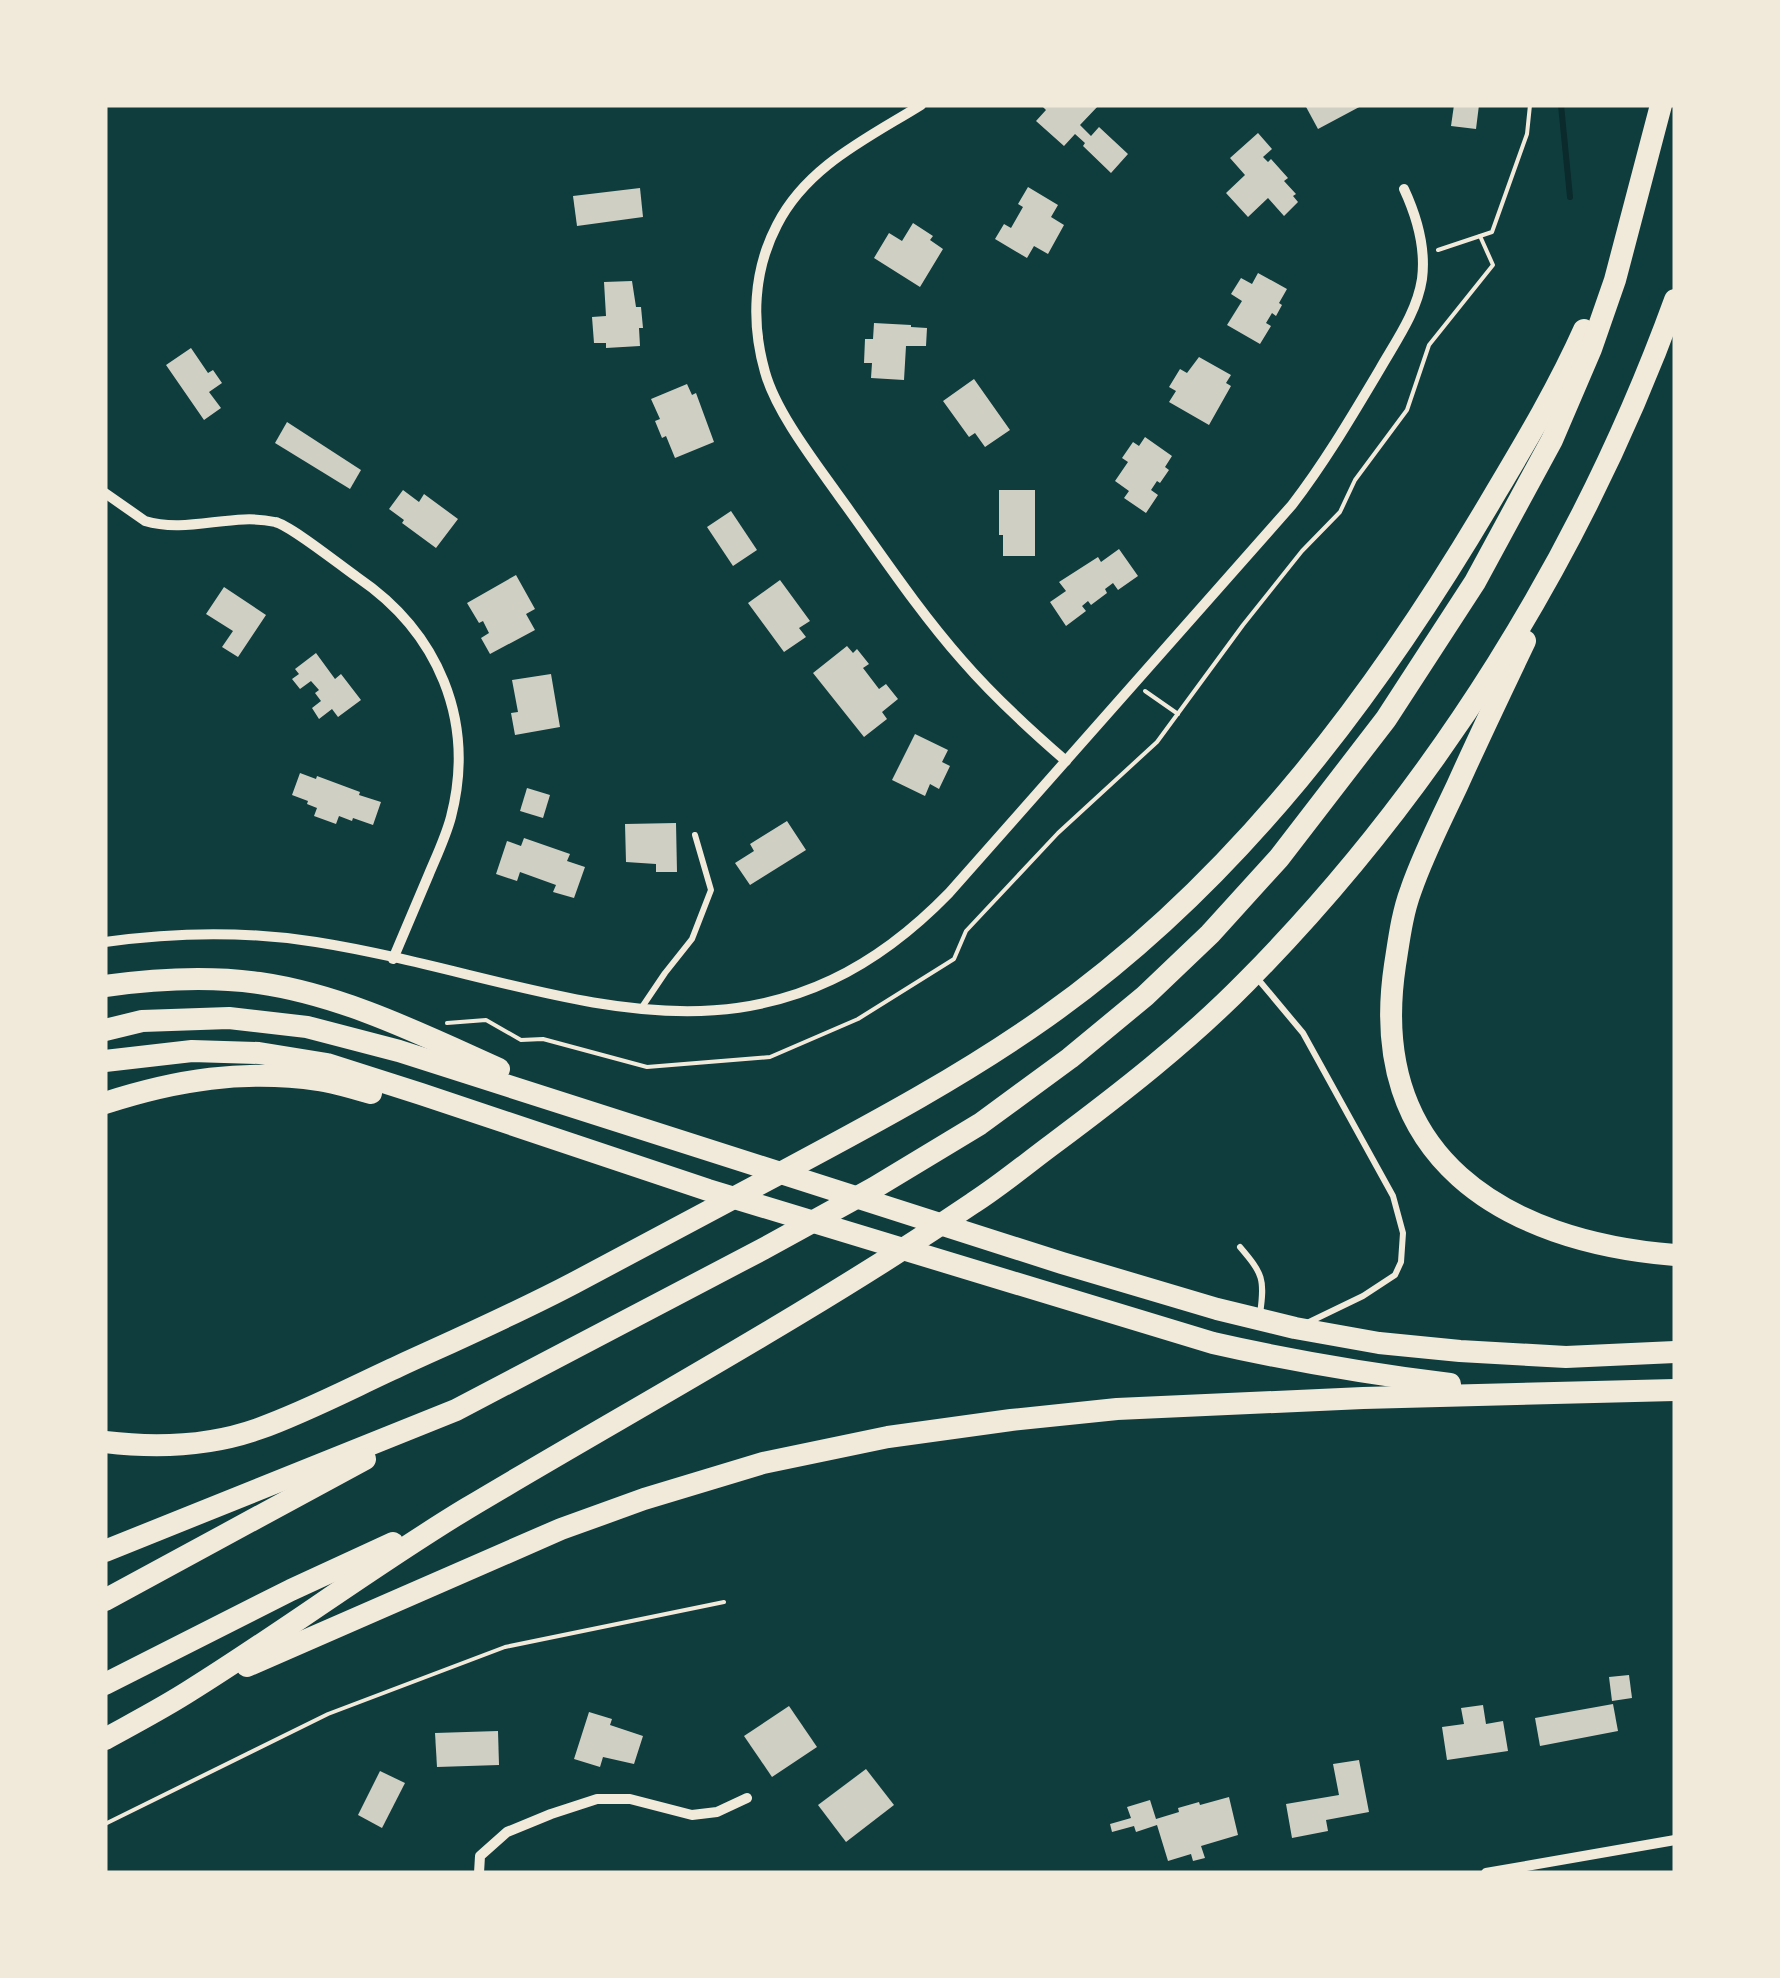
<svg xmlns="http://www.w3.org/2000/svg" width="1780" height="1978" font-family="'Roboto Serif',serif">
	<rect width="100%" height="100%" fill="#0f3d3e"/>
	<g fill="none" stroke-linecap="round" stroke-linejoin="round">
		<!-- stream -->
		<polyline stroke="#0a2a2b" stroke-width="6" points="1561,105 1570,197"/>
	</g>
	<!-- building -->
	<g fill="#cfcfc3">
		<polygon points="1041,105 1099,105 1080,125 1091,136 1099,127 1128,154 1111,173 1083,146 1085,143 1075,134 1064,146 1036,121 1046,110"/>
		<polygon points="1305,105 1363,105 1318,129"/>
		<polygon points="1454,105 1479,105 1476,129 1451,126"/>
		<polygon points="1258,133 1272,149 1263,157 1268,162 1271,159 1288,178 1284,181 1296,194 1293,196 1298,202 1284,216 1268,198 1248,217 1226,193 1245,175 1230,158"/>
		<polygon points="1028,187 1058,205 1051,217 1064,225 1048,254 1034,246 1027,258 995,239 1004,224 1011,228 1023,207 1018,204"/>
		<polygon points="640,188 643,217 577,226 573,196"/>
		<polygon points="913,223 933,236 930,240 943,249 920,287 874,258 889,233 902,241"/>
		<polygon points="1258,273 1287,289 1279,303 1282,305 1276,316 1272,313 1266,323 1271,326 1260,344 1227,325 1242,301 1231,294 1241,278 1252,284"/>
		<polygon points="632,281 636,307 641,307 643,328 639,328 640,346 606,348 606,343 594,343 592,317 606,316 604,282"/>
		<polygon points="874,323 911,325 911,327 927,328 926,346 906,346 904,380 871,378 872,363 864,363 865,339 873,339"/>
		<polygon points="191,348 208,373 213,370 222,383 209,392 221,408 204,420 166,365"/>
		<polygon points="1199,357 1231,375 1226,383 1231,386 1209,425 1169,402 1176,391 1169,387 1180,369 1187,373"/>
		<polygon points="974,379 1010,430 985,447 975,433 969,437 943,401"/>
		<polygon points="687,384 692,395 696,393 714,442 675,458 666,436 662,438 655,421 660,419 651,399"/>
		<polygon points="287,422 361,470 350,489 275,443"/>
		<polygon points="1145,437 1172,456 1165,467 1169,470 1160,483 1157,481 1151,490 1158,495 1146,513 1124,498 1129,491 1115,481 1128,462 1122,458 1133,442 1139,446"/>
		<polygon points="403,490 419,502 424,494 458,519 436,548 402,523 404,520 389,509"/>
		<polygon points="999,490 1035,490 1035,556 1003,556 1003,535 999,535"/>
		<polygon points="731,511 757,550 733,566 707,527"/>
		<polygon points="1119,549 1138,576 1118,590 1113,583 1105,589 1107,593 1091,605 1088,601 1082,606 1086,611 1066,626 1050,602 1066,591 1059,582 1098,557 1101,562"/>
		<polygon points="516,575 535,609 526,614 535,630 490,654 481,638 489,633 483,621 479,623 467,603"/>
		<polygon points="780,580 810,621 799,628 806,637 784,652 748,603"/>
		<polygon points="224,587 266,615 238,657 222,647 233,631 206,614"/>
		<polygon points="847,646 853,653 857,649 869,664 863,668 879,689 886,684 898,699 882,712 887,719 864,737 813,673"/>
		<polygon points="316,653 335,679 341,674 361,700 338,717 332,709 319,719 312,708 321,701 315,693 319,690 311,681 300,689 292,679 299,674 295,669"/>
		<polygon points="551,674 560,727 515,735 511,713 518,712 512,680"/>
		<polygon points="915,734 948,750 942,762 950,766 939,789 930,784 925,796 892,780"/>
		<polygon points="300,773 316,779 317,776 360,792 359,795 381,802 373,825 353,818 352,821 339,816 336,824 314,816 317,808 307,804 308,801 292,795"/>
		<polygon points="527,788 550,795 543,818 520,811"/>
		<polygon points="787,821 806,850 750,885 735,863 754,851 750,844"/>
		<polygon points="676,823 677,872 656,872 656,864 626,862 625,824"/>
		<polygon points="524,838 570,854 567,861 585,867 574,898 553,892 556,885 520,872 517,881 496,874 507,841 521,846"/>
		<polygon points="1629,1675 1632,1698 1612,1701 1609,1677"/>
		<polygon points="1613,1704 1618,1731 1540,1746 1535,1718"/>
		<polygon points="1483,1705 1486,1724 1503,1721 1508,1751 1447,1760 1442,1727 1464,1724 1461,1708"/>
		<polygon points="789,1706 817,1747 772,1777 744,1736"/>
		<polygon points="589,1712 612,1719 610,1725 643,1736 634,1764 603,1757 600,1767 574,1759"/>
		<polygon points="498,1731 499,1765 437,1767 435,1733"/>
		<polygon points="1359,1760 1369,1812 1326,1820 1328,1831 1292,1838 1286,1804 1339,1795 1333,1764"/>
		<polygon points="866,1769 894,1805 846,1842 818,1805"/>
		<polygon points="380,1771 405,1783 382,1828 358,1815"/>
		<polygon points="1229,1797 1238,1835 1201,1846 1205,1858 1193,1861 1191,1854 1168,1861 1157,1825 1136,1832 1134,1826 1112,1832 1110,1824 1131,1818 1127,1807 1150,1800 1156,1819 1179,1812 1178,1808 1199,1802 1200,1805"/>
	</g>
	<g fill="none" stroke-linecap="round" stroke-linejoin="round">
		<!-- path -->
		<g stroke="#f1e9da" stroke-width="4">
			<polyline points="1438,250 1492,232 1527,134 1530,105"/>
			<polyline points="1145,691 1178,714"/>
			<polyline points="447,1023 486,1020 521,1040 543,1039 647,1067 770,1057 858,1019 954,959 966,931 1058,833 1157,742 1243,625 1302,551 1340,512 1355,480 1407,410 1429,345 1493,265 1480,236"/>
			<polyline points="105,1824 328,1714 505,1647 724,1602"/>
		</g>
		<!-- service -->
		<g stroke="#f1e9da" stroke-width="6">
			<polyline points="1257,978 1303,1033 1393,1196 1403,1233 1401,1262 1395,1275 1363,1296 1305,1324"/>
			<polyline points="640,1010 665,973 692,939 711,890 695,835"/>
			<path d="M1240 1247C1263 1274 1265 1279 1260 1314"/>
		</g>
		<!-- minor -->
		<g stroke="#f1e9da" stroke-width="10">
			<path d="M921 105C868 138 807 166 777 225 753 271 751 323 765 372 776 412 815 462 839 496 879 551 917 609 962 660 994 697 1029 729 1066 761"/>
			<path d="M105 493 145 521C188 534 232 512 275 522 290 525 341 566 357 577 438 632 476 720 451 817 446 836 437 855 429 874 417 902 405 930 393 959"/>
			<path d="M105 942C176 932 246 931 316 942 554 980 748 1100 949 893L1292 505C1325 462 1352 416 1380 369 1396 341 1417 312 1422 279 1426 248 1417 217 1404 189"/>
			<polyline points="479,1873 480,1856 507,1832 551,1814 597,1799 630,1799 692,1815 717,1812 747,1798"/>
			<polyline points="1486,1873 1675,1840"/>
		</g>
		<!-- motorway -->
		<g stroke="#f1e9da" stroke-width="22">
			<path d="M1525 641C1502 689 1479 737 1457 786 1441 820 1423 855 1411 890 1402 914 1399 940 1395 965 1366 1157 1503 1241 1675 1255"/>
			<path d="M105 986C155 979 209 976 259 983 343 995 423 1035 499 1069"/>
			<polyline points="105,1030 142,1021 229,1018 307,1027 399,1051 1062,1263 1217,1309 1295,1328 1379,1343 1460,1351 1566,1357 1675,1352"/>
			<path d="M105 1061 192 1051 259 1053 327 1064 421 1094 708 1190 1213 1343C1292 1361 1370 1374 1450 1384"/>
			<path d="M105 1103C176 1080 244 1069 319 1080 336 1082 354 1089 371 1093"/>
			<path d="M105 1442C155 1448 210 1446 258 1429 306 1412 353 1387 399 1366 458 1339 517 1313 574 1283 645 1245 716 1207 788 1169 876 1122 964 1075 1046 1017 1237 882 1379 692 1496 492 1527 440 1559 386 1584 330"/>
			<polyline points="105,1551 456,1410 763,1249 874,1188 980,1124 1070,1058 1145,996 1210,934 1279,858 1386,719 1475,582 1552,440 1591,349 1615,280 1661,105"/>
			<polyline points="105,1600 365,1459"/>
			<polyline points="247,1666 561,1529 644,1499 763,1463 888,1437 1011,1420 1117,1409 1363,1398 1675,1390"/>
			<polyline points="105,1684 291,1590 393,1543"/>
			<path d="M105 1739C134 1723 163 1708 191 1690 284 1632 372 1566 466 1509 635 1408 809 1314 973 1203 1001 1185 1026 1164 1053 1144 1120 1094 1187 1042 1246 982 1436 790 1583 553 1675 300"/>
		</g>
	</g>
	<!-- border -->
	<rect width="1780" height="1978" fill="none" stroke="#f1e9da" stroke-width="215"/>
</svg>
